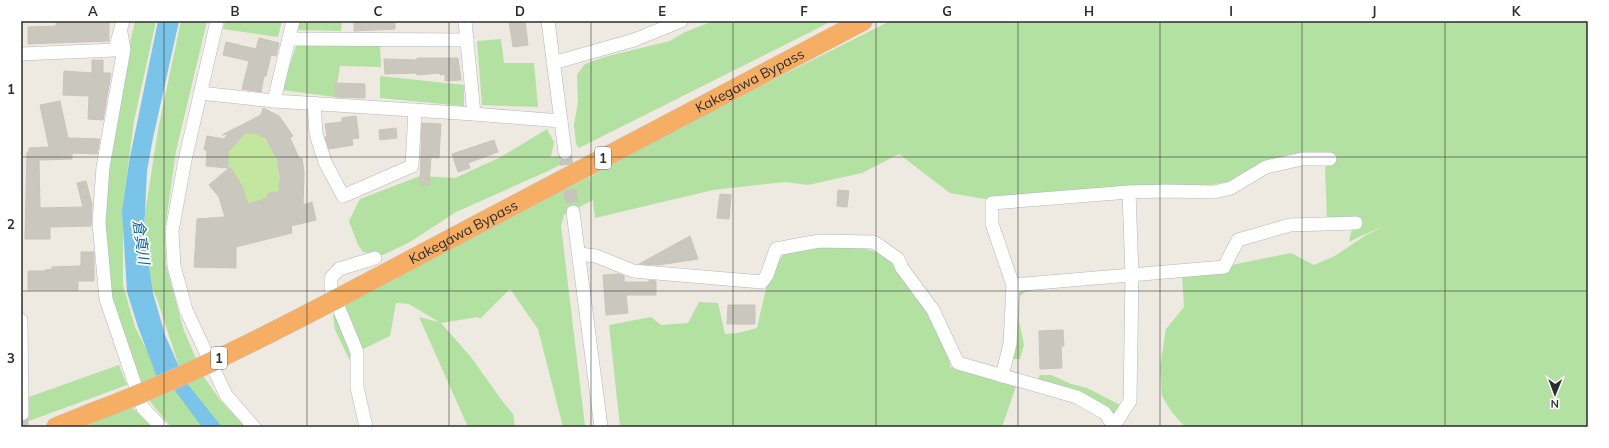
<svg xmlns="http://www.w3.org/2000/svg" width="1609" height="448" font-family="Mulish,'Noto Sans JP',sans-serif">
	<rect width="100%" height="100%" fill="#eee9e1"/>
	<!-- green -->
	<g fill="#b2e1a1">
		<polygon points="135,21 156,21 134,121 123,204 123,285 135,327 160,376 141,385 113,305 102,221 121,84"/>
		<polygon points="181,21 207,21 176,151 165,229 166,265 184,331 204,377 220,400 246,427 171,427 148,399 179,366 157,299 152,288 144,232 145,213 158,130"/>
		<polygon points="225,21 282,21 278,37 223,29"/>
		<polygon points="300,21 342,21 341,31 298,30"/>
		<polygon points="713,21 832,21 579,148 576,144 574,125 578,102 577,75 585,64 604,57 670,41 683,33"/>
		<path d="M890 21H1588V427H1185L1171 411 1162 396 1160 367 1166 329 1184 307 1182 275 1291 253 1314 265 1335 256 1366 235 1386 225 1361 236 1349 242 1353 223 1327 218 1325 167 1334 161V156L1228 182 1196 187 1030 200 985 199 950 193 899 154 862 173 808 185 785 182 713 190 595 218 593 200 564 215 561 226 585 426 563 427 538 329 510 289 480 319 478 317 441 323 470 356 503 402 513 414 515 427H468L419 317 439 322 409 304 396 303 390 336 363 349 351 363 335 330 333 315 351 301 589 177 591 184 590 177C688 121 790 72 890 21Z"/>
		<polygon points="501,39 504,63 534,63 538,107 482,105 477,41"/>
		<polygon points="296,46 380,46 381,67 340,66 335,97 282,90"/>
		<polygon points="380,76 464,85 464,106 380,98"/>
		<polygon points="547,129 554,142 551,157 564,156 564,163 548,171 456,212 410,242 383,255 363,252 358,245 349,221 360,199 420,176 455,178 501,157"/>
		<polygon points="845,242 898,259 951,351 950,367 1018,380 1002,427 620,427 609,325 651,317 661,325 688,323 699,302 718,303 725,334 738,333 757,328 767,284 787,247"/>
		<polygon points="1014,288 1037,289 1025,292 1020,296 1019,320 1024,345 1020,359 1009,359"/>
		<polygon points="119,365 127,385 29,421 26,398"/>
		<polygon points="1040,375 1051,375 1071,384 1087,388 1122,406 1114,414 1098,402 1037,380"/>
		<polygon points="131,406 152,427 84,427"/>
	</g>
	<!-- pitch -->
	<path fill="#c3e79e" d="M253 131C276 143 280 167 279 190V192L265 199 248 204 242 186 228 165V142L233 146 241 138 237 134Z"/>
	<!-- water -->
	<polygon fill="#7bc4e9" points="158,21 179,21 153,138 147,171 144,232 153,293 165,335 186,382 222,427 202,427 173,388 163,393 138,327 127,292 122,211 129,162"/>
	<!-- building -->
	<g fill="#cac7bf" stroke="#cac5ba">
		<polygon points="74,21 109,21 109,41 28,44 28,27 56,26 56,22"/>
		<polygon points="354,21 395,21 395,29 354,31"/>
		<polygon points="509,21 525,21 528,45 513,47"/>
		<polygon points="259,38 279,43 276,56 271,55 266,76 264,76 261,92 242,89 249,61 223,55 226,42 256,49"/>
		<polygon points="417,58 458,58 461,80 445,81 445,74 440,75 440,73 417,75 417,73 385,74 384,59 417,60"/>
		<polygon points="92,60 103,60 103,73 111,73 103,120 88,119 89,96 63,95 64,71 92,73"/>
		<polygon points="335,83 365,84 365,98 335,97"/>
		<polygon points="60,101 68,138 100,139 97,154 72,153 72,159 39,160 40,208 83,207 77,183 86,181 92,205 91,226 50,227 50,239 25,239 27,152 29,152 29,148 49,147 40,105"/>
		<polygon points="263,108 279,116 293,136 290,138 299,158 302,158 304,173 303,205 312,202 316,220 291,226 292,233 236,247 236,268 194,267 197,219 225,217 219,197 209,185 230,167 242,186 248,204 265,199 269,193 279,192 280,178 277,159 266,139 256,133 245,133 228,152 228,168 206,166 207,150 204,150 207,136 224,139 228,134 222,135 261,115"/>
		<polygon points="356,116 359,138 352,139 353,145 329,149 325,137 327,137 325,124 342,122 342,118"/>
		<polygon points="422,123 441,124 439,158 431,157 429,185 420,185"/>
		<polygon points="396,128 397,138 380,140 379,130"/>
		<polygon points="494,140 498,152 468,163 470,168 458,172 452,154"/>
		<polygon points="838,190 849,191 847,207 837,206"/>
		<polygon points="720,194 731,195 729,219 717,218"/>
		<polygon points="690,236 698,259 658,265 639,264"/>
		<polygon points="81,252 94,252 94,281 78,281 78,290 28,290 28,271 45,271 45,270 52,269 52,267 81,266"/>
		<polygon points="619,274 624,276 624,282 649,282 649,280 656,281 656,295 626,295 628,313 606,315 603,275"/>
		<polygon points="728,305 755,305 755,324 727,324"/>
		<polygon points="1063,330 1064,346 1061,346 1062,368 1040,369 1039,331"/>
	</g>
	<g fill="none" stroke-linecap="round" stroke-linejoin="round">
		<!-- minor-tunnel -->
		<g stroke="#c7c3bd" stroke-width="13" stroke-dasharray="13 6" stroke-linecap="butt">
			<polyline points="565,152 573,212"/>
			<polyline points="22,414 22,427"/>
		</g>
		<!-- minor casing -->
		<g stroke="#b4b6c0" stroke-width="14">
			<g id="minor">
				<polyline points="217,21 185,160 172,231 174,266 186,310 226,395 254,427"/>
				<polyline points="465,21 474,114"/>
				<polyline points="548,21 565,152"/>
				<polyline points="121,33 124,49 103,167 99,223 106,299 143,408 161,427"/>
				<polyline points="289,39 467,40"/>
				<polyline points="21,54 115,50 123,21"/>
				<polyline points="553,63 634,40 681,21"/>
				<polyline points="200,93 274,101 474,114 561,121"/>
				<polyline points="274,101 293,21"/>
				<polyline points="314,103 316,134 325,162 343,196 412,166 415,110"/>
				<polyline points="573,212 601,427"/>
				<polyline points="579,254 596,256 633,271 762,282 767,275 776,249 819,241 874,242 898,259 902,268 933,310 958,363 1077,397 1105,413 1113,425"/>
				<polyline points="1013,285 1224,267 1238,240 1290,225 1356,223"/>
				<polyline points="21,320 22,414"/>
				<polyline points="1002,376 1010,344 1013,285 992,224 992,203 1129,192 1167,191 1214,192 1231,188 1266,167 1302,159 1330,159"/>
				<polyline points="366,427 357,387 357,352 331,289 331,278 339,269 375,258"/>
				<polyline points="1113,427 1130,401 1132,275 1129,192"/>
			</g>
		</g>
		<!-- highway casing -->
		<g stroke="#c8c8c8" stroke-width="20">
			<g id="highway">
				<path id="s1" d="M342 296 863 21"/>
				<polyline points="56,427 91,413"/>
			</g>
		</g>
		<!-- minor -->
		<use href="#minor" stroke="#fff" stroke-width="13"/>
		<!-- highway -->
		<use href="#highway" stroke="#f6ae64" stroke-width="19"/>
		<!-- highway-bridge casing -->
		<g stroke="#c8c8c8" stroke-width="20" stroke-linecap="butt">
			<path id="highway-bridge" d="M91 413C178 381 260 339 342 296"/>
		</g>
		<!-- highway-bridge -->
		<use href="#highway-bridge" stroke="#f6ae64" stroke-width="19"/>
	</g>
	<!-- grid -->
	<path fill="none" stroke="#2d2d2d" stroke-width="1" stroke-opacity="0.55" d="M164 21V427M307 21V427M449 21V427M591 21V427M733 21V427M876 21V427M1018 21V427M1160 21V427M1302 21V427M1445 21V427M21 157H1588M21 291H1588"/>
	<g text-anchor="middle" stroke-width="3.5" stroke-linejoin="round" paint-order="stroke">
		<!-- shield labels -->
		<g fill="#fff" stroke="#6c6c6c" stroke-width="1">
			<rect x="595" y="147" width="16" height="22" rx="3"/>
			<rect x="211" y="347" width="16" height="22" rx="3"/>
		</g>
		<g font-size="13" font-weight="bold" fill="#2d2d2d">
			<text x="603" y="163">1</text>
			<text x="219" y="363">1</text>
		</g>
		<!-- street labels -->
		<g font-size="14" fill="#2d2d2d" stroke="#fff">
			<text dy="5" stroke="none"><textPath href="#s1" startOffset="461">Kakegawa Bypass</textPath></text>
			<text dy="5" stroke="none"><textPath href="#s1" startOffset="137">Kakegawa Bypass</textPath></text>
		</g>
		<!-- water labels -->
		<g font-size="15" font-style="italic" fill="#15629a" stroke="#fff">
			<text transform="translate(141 242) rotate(82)" y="5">倉真川</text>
		</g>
	</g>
	<!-- border -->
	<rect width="1609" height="448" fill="none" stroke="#ffffff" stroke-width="44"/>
	<!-- north arrow -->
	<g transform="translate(1555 394) rotate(181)" stroke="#ffffff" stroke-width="3" paint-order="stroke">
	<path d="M0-3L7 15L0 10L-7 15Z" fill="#2d2d2d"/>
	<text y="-6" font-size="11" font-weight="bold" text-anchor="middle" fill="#2d2d2d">N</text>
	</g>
	<rect x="22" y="22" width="1565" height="404" fill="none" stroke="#2d2d2d" stroke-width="1.5"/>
	<g font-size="13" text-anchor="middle" font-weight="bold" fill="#2d2d2d">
		<text x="93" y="16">A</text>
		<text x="235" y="16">B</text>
		<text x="378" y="16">C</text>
		<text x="520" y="16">D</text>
		<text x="662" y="16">E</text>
		<text x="804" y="16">F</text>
		<text x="947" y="16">G</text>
		<text x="1089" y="16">H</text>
		<text x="1231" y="16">I</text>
		<text x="1374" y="16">J</text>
		<text x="1516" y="16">K</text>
		<text x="11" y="94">1</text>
		<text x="11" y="229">2</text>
		<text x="11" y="363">3</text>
	</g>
</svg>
